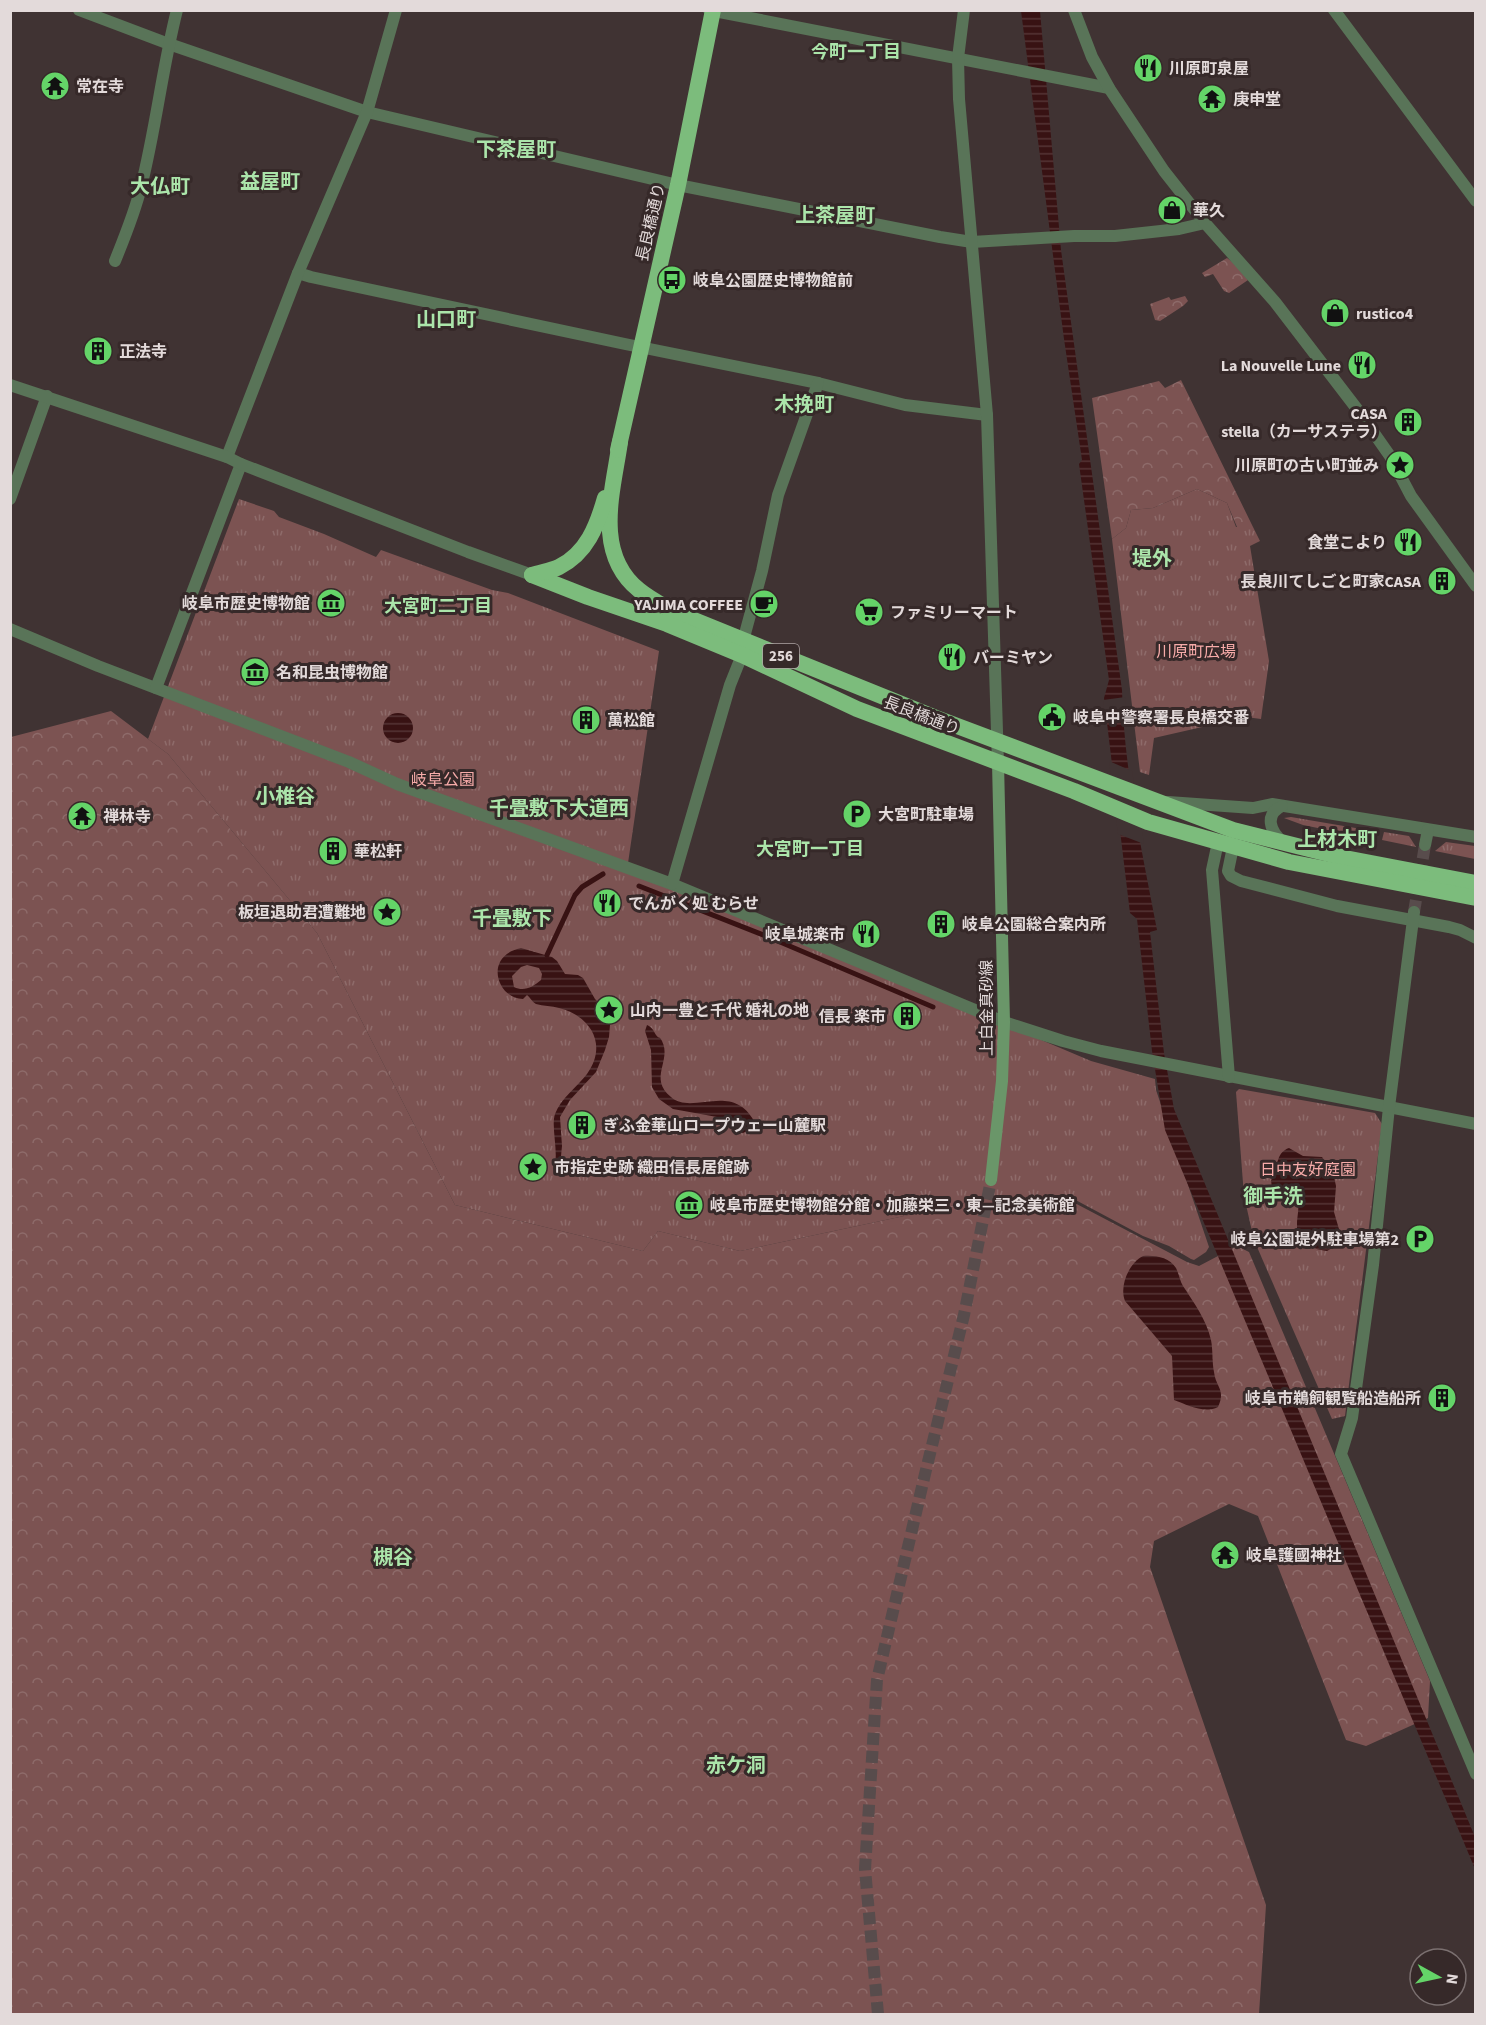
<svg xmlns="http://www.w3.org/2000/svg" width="1486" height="2025" font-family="'Source Sans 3','Noto Sans JP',sans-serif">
	<defs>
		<pattern id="grass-tufts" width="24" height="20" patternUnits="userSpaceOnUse" patternTransform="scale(1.5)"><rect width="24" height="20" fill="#7c5352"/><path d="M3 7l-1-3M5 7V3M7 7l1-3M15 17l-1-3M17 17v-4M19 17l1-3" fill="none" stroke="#8e6b6a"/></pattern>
		<pattern id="forest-crowns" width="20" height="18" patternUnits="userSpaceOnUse" patternTransform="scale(1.5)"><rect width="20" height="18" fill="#7c5352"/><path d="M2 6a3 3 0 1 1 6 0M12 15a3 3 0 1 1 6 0" fill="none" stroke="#8e6b6a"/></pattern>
		<pattern id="water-rules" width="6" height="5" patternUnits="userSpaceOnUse" patternTransform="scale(1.5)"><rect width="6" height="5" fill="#381213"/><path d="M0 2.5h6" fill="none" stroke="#553435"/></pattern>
	</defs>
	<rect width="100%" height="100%" fill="#403333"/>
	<!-- grass -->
	<g fill="url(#grass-tufts)">
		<polygon points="1197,489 1227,503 1236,527 1253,527 1260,541 1250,546 1269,661 1261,719 1246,717 1154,738 1149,775 1140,772 1112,539 1126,528 1131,510 1153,508"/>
		<polygon points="239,499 274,511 279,517 324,534 376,557 381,550 492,590 508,593 659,651 627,870 672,884 1091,1061 1155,1079 1156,1090 1209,1247 1206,1252 1194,1260 1191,1259 1169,1246 1143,1236 1070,1197 1059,1195 1047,1201 984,1199 740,1251 658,1231 643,1251 455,1205 317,933 168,754 148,739"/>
		<polygon points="1291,817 1373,831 1372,839 1303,825 1284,818"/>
		<polygon points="1384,832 1409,836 1416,847 1382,840"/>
		<polygon points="1446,842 1475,846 1475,859 1435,851"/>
		<polygon points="1239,1089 1375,1113 1382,1124 1345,1416 1332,1419 1254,1240 1244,1196 1236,1092"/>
	</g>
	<!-- forest -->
	<g fill="url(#forest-crowns)">
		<polygon points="1227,258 1234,263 1248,280 1229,293 1224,291 1213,274 1205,277 1202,273"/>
		<polygon points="1185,296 1188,301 1183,306 1160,321 1155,320 1150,304 1169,297 1171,300"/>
		<polygon points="1181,380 1253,527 1237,527 1227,503 1197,489 1153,508 1131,510 1126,528 1112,539 1092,398 1159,381 1165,388"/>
		<polygon points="111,711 168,754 317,933 455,1205 643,1251 658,1231 740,1251 984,1199 1059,1199 1069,1200 1187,1262 1199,1266 1237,1246 1249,1252 1430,1681 1428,1718 1366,1746 1346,1740 1258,1516 1229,1504 1154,1541 1150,1567 1266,1905 1259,2014 11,2014 11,737"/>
	</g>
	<!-- water -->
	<g fill="url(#water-rules)" fill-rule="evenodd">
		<path d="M1021 11H1040L1061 250 1122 690C1124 771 1142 851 1157 930L1150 932 1164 1053 1174 1109 1475 1837V1869L1165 1130 1152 1051 1137 919 1130 913 1104 698 1109 680 1079 464 1082 460 1064 339Z"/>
		<circle cx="398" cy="728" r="15"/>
		<path d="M521 948 552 957 557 961 565 974 578 975 583 978 595 999 602 1006 610 1025 609 1037 605 1050 596 1072 570 1100 560 1117 562 1146 560 1166 555 1164C558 1149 551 1126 555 1114 561 1098 577 1087 587 1074 608 1045 591 1016 559 1008 552 1006 543 1006 536 1004 532 1002 530 997 527 995L523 999C497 999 483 956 521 948ZM527 965 539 968 542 974 541 980C533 987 524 992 514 987L512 976 521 967Z"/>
		<path d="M647 1025C653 1028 653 1030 656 1035 660 1040 659 1035 662 1041 672 1061 648 1078 671 1097 692 1116 732 1081 754 1121L751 1129 743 1133 740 1132 717 1117 673 1109 659 1099 652 1087 651 1050 645 1031Z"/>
		<path d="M1289 1148 1303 1156 1322 1157 1333 1172 1336 1186 1334 1212 1341 1236 1336 1246 1327 1251C1311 1249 1296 1243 1297 1224 1297 1217 1299 1211 1298 1204 1280 1201 1273 1200 1271 1180L1275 1176C1277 1165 1277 1152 1289 1148Z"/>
		<path d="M1143 1256C1155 1255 1169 1257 1176 1268 1179 1274 1180 1281 1183 1286 1194 1303 1206 1319 1211 1340 1213 1350 1212 1362 1214 1372 1216 1388 1226 1389 1218 1407 1204 1414 1188 1405 1174 1400L1172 1356 1125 1301C1119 1286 1129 1263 1143 1256Z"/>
	</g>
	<!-- pier -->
	<g fill="#403333">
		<polygon points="1125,697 1126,713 1105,716 1103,700"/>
		<polygon points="1109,761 1132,771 1144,844 1118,834"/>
	</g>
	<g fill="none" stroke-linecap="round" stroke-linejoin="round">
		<!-- stream -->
		<g stroke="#381213" stroke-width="5">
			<polyline points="639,886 766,936 933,1007"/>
			<polyline points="547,955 575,895 582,887 603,874"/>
		</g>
		<!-- minor-tunnel -->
		<polyline stroke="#584c4c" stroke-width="12" stroke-dasharray="12 6" stroke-linecap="butt" points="1414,912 1425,845"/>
		<!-- secondary-tunnel -->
		<polyline stroke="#584c4c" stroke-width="12" stroke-dasharray="12 6" stroke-linecap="butt" points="878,2014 865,1869 877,1680 925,1474 964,1315 991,1180"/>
		<!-- minor -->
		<g stroke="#597458" stroke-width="12">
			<polyline points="79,10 169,44 367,112 678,185 940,237 972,242 1074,236 1115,236 1179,229 1205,223"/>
			<polyline points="709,10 1109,88"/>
			<polyline points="1074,10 1092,57 1109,88 1164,171 1205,223 1275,302 1357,409 1390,456 1411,496 1476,586"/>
			<polyline points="1334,10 1476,201"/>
			<path d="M115 261C125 236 135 212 141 187 156 128 162 69 177 10"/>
			<polyline points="298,273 311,277 625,344 818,383 905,405 987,415"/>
			<polyline points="227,457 298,273 367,112 396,10"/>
			<polyline points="10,499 47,396"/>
			<polyline points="10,629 98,666 349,762 397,784 672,884 1004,1022 1063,1041 1101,1051 1476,1124"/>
			<polyline points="743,641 762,571 778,495 818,383"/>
			<polyline points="156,688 241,464"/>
			<polyline points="1168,802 1253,808 1272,804 1476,837"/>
			<path d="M1282 806C1264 815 1270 831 1283 842"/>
			<polyline points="1218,842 1212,870 1229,1077"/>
			<polyline points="1425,845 1428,830"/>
			<polyline points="1233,847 1228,871 1231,876 1241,881 1337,906 1449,927 1460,930 1476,938"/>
			<polyline points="672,884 730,685 742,655"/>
			<polyline points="1414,912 1389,1107 1373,1265 1352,1418 1341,1454 1476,1774"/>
		</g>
		<!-- tertiary -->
		<g stroke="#597458" stroke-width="12">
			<polyline points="964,10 958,58 959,99 987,415 998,763"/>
			<polyline points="10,385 227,457 241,464 468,552 532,575"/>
		</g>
		<!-- secondary -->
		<polyline stroke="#6a9669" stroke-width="12" points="991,1180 1002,1081 1004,1022 998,763"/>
		<!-- trunk -->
		<g stroke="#7cbc7c" stroke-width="16">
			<path d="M620 442C613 491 593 553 639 590 650 599 662 605 674 612L936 718 1233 830 1345 858 1476 883"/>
			<polyline points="618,450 678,185 713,10"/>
			<polyline points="532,575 588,597 667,624 742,655 857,709 1074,791 1148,822 1289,862 1476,898"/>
			<path d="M532 575C541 572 551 571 559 567 587 553 597 526 605 498"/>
		</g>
	</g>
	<!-- icons -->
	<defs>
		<g id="restaurant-disc" transform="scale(1.5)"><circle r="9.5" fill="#64d468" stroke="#362929"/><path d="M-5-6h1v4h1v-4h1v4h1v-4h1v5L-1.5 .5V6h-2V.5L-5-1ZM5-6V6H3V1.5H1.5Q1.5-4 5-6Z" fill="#111"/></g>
		<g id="temple-disc" transform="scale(1.5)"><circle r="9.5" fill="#64d468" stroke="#362929"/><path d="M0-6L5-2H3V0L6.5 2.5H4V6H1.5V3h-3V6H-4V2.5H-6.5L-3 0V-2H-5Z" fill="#111"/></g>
		<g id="shop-disc" transform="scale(1.5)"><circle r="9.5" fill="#64d468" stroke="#362929"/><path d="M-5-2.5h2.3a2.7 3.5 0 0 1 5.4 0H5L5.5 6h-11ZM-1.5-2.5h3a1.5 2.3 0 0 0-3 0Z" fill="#111"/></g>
		<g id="bus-disc" transform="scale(1.5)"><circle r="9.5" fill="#64d468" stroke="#362929"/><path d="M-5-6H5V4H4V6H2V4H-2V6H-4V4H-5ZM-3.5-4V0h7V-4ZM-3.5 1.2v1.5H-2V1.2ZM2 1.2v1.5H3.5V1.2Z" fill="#111"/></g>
		<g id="building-disc" transform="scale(1.5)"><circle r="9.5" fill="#64d468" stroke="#362929"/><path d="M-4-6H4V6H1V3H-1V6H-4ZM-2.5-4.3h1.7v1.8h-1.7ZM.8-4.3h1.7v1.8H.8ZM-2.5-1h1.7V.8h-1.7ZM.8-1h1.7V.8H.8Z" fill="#111"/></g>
		<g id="sight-disc" transform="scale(1.5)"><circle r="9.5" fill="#64d468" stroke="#362929"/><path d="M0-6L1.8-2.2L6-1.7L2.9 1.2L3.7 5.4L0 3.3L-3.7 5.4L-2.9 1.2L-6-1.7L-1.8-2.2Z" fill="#111"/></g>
		<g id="museum-disc" transform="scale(1.5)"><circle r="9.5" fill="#64d468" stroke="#362929"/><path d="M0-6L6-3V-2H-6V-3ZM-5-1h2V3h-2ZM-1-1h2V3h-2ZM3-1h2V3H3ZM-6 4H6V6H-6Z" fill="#111"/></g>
		<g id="cafe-disc" transform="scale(1.5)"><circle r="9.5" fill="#64d468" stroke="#362929"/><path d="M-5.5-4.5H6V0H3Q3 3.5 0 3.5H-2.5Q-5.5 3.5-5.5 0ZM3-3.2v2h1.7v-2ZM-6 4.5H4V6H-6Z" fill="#111"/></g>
		<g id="supermarket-disc" transform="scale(1.5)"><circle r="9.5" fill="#64d468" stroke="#362929"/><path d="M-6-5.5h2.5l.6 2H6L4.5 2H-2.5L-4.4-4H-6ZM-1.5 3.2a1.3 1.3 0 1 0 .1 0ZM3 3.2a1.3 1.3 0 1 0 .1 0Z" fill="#111"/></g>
		<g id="civic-disc" transform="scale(1.5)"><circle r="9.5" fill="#64d468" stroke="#362929"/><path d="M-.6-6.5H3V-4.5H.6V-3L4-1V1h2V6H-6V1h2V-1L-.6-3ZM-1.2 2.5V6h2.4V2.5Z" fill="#111"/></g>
		<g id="parking-disc" transform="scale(1.5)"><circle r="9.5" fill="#64d468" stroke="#362929"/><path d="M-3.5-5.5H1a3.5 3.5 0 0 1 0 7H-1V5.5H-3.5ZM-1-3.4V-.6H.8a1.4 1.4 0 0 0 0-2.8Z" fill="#111"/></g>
	</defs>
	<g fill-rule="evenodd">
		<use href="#restaurant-disc" x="1148" y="68"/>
		<use href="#temple-disc" x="55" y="86"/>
		<use href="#temple-disc" x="1212" y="99"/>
		<use href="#shop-disc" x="1172" y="210"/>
		<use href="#bus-disc" x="672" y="280"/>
		<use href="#shop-disc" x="1335" y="313"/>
		<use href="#building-disc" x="98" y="351"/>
		<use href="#restaurant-disc" x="1362" y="365"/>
		<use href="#building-disc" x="1408" y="422"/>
		<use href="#sight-disc" x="1400" y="465"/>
		<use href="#restaurant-disc" x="1408" y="542"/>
		<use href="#building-disc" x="1442" y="581"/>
		<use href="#museum-disc" x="331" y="603"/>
		<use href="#cafe-disc" x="764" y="604"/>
		<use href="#supermarket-disc" x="869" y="612"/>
		<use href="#restaurant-disc" x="952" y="657"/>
		<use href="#museum-disc" x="255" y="672"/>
		<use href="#civic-disc" x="1052" y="717"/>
		<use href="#building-disc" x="586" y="720"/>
		<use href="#parking-disc" x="857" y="814"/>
		<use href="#temple-disc" x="82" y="816"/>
		<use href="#building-disc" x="333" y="851"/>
		<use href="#restaurant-disc" x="607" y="903"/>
		<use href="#sight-disc" x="387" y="912"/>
		<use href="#building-disc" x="941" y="924"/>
		<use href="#restaurant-disc" x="866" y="934"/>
		<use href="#sight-disc" x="609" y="1010"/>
		<use href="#building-disc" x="907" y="1016"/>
		<use href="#building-disc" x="582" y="1125"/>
		<use href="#sight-disc" x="533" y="1167"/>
		<use href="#museum-disc" x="689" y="1205"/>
		<use href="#parking-disc" x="1420" y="1239"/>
		<use href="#building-disc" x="1442" y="1398"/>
		<use href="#temple-disc" x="1225" y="1555"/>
	</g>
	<g text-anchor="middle" stroke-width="6" stroke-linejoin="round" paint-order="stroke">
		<!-- shield labels -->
		<rect fill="#362929" stroke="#afa5a5" stroke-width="1.5" x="763" y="644" width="36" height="24" rx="4.5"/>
		<g font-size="15" font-weight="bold" fill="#e3dada">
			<text x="781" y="661">256</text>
		</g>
		<!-- poi labels -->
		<g font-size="16" font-weight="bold" fill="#e3dada" stroke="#362929" text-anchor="start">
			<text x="1169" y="74">川原町泉屋</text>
			<text x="76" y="92">常在寺</text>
			<text x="1233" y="105">庚申堂</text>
			<text x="1193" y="216">華久</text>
			<text x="693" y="286">岐阜公園歴史博物館前</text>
			<text x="1356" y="319">rustico4</text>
			<text x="119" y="357">正法寺</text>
			<text x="1341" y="371" text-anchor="end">La Nouvelle Lune</text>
			<text x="1387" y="419" text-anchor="end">CASA<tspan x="1387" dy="18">stella（カーサステラ）</tspan></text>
			<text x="1379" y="471" text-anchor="end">川原町の古い町並み</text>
			<text x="1387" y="548" text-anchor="end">食堂こより</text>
			<text x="1421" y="587" text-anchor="end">長良川てしごと町家CASA</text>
			<text x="310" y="609" text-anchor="end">岐阜市歴史博物館</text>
			<text x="743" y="610" text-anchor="end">YAJIMA COFFEE</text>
			<text x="890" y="618">ファミリーマート</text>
			<text x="973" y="663">バーミヤン</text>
			<text x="276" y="678">名和昆虫博物館</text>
			<text x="1073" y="723">岐阜中警察署長良橋交番</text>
			<text x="607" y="726">萬松館</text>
			<text x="878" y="820">大宮町駐車場</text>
			<text x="103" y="822">禅林寺</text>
			<text x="354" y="857">華松軒</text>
			<text x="628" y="909">でんがく処 むらせ</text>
			<text x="366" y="918" text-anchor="end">板垣退助君遭難地</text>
			<text x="962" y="930">岐阜公園総合案内所</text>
			<text x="845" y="940" text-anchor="end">岐阜城楽市</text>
			<text x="630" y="1016">山内一豊と千代 婚礼の地</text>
			<text x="886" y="1022" text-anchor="end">信長 楽市</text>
			<text x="603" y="1131">ぎふ金華山ロープウェー山麓駅</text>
			<text x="554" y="1173">市指定史跡 織田信長居館跡</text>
			<text x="710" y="1211">岐阜市歴史博物館分館・加藤栄三・東―記念美術館</text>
			<text x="1399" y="1245" text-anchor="end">岐阜公園堤外駐車場第2</text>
			<text x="1421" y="1404" text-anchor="end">岐阜市鵜飼観覧船造船所</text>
			<text x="1246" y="1561">岐阜護國神社</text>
		</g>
		<!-- street labels -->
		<g font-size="16" fill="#e3dada" stroke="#362929">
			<text transform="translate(650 222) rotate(-77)" y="6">長良橋通り</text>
			<text transform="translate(922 715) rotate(21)" y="6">長良橋通り</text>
			<text transform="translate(986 1008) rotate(-90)" y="6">上白金真砂線</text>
		</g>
		<!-- park labels -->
		<g font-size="16" fill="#f7aba9" stroke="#362929">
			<text x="1196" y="657">川原町広場</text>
			<text x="443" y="785">岐阜公園</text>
			<text x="1308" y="1175">日中友好庭園</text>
		</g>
		<!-- neighbourhood labels -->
		<g font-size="18" font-weight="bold" fill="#abe5aa" stroke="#362929">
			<text x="856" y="58">今町一丁目</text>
			<text x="438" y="612">大宮町二丁目</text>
			<text x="810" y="855">大宮町一丁目</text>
		</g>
		<!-- quarter labels -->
		<g font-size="20" font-weight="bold" fill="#abe5aa" stroke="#362929">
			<text x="516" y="156">下茶屋町</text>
			<text x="270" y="188">益屋町</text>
			<text x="160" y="193">大仏町</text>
			<text x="835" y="222">上茶屋町</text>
			<text x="446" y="326">山口町</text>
			<text x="804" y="411">木挽町</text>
			<text x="1152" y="565">堤外</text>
			<text x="285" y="803">小椎谷</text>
			<text x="559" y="815">千畳敷下大道西</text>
			<text x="1337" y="846">上材木町</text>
			<text x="512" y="925">千畳敷下</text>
			<text x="1273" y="1203">御手洗</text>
			<text x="393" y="1564">槻谷</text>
			<text x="736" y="1772">赤ケ洞</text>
		</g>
	</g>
	<!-- border -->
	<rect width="1486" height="2025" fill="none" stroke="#e3dada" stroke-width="24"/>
	<!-- north arrow -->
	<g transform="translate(1438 1977) rotate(98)"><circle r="28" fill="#362929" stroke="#7b7070" stroke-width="1.5"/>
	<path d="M0-4.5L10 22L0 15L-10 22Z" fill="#64d468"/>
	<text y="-9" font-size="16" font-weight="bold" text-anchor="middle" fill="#e3dada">N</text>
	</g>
</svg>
